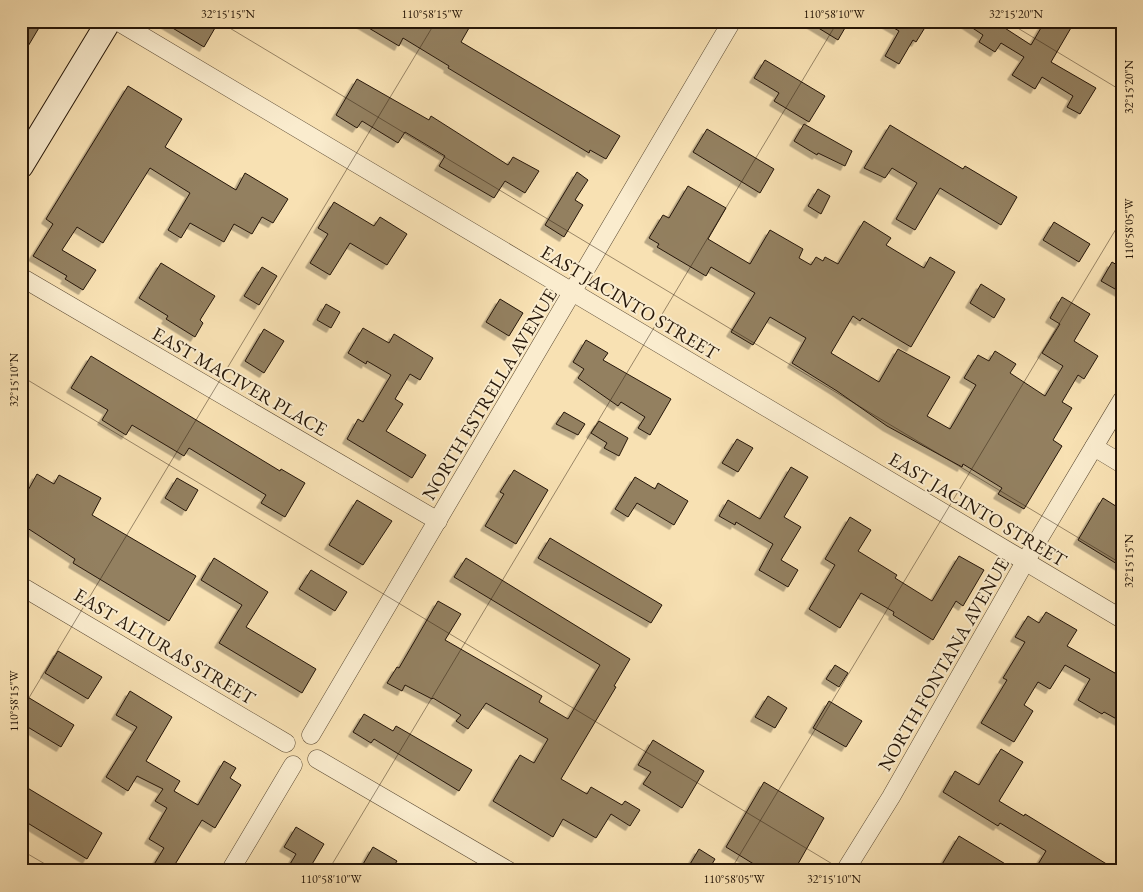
<svg xmlns="http://www.w3.org/2000/svg" width="1143" height="892" font-family="'EB Garamond',serif">
	<defs>
		<filter id="shadow"><feDropShadow dx="-4.5" dy="4.5" stdDeviation="0" flood-color="#0004"/></filter>
	</defs>
	<rect width="100%" height="100%" fill="#f8e1b3"/>
	<filter id="stains"><feTurbulence type="fractalNoise" baseFrequency=".004" numOctaves="4"/><feColorMatrix values="0 0 0 0 .2 0 0 0 0 .09 0 0 0 0 .02 0 0 0 .5 -.17"/></filter>
	<radialGradient id="worn" r=".72"><stop offset=".6" stop-color="#630" stop-opacity="0"/><stop offset="1" stop-color="#630" stop-opacity=".3"/></radialGradient>
	<!-- building -->
	<g fill="#938061" stroke="#251608" filter="url(#shadow)">
		<polygon points="21,21 43,21 21,58"/>
		<polygon points="161,21 219,21 204,47"/>
		<polygon points="357,21 473,21 461,42 620,136 606,159 590,150 589,153 448,68 449,66 403,38 399,46"/>
		<polygon points="807,21 849,21 838,40"/>
		<polygon points="882,21 929,21 916,42 913,40 899,64 885,56 899,31"/>
		<polygon points="962,21 994,21 1031,45 1045,21 1075,21 1051,62 1096,88 1080,114 1067,107 1073,96 1042,77 1035,89 1012,75 1024,57 1001,43 995,52 979,42 983,35"/>
		<polygon points="765,60 825,96 809,122 774,101 779,93 754,78"/>
		<polygon points="357,79 429,120 431,116 508,165 513,157 539,171 525,193 505,181 494,198 439,166 445,156 405,132 398,143 362,121 357,128 336,115"/>
		<polygon points="128,86 182,119 165,147 236,190 245,173 288,199 273,223 262,217 252,234 234,224 224,242 190,223 181,238 168,230 190,193 150,168 103,243 77,227 62,250 96,270 83,290 65,279 67,276 33,256 53,224 46,219"/>
		<polygon points="804,124 852,151 845,166 818,153 817,155 794,141"/>
		<polygon points="890,125 963,169 965,166 1017,197 1001,225 940,188 915,230 896,219 917,183 892,168 885,178 864,168"/>
		<polygon points="707,129 774,169 760,193 693,152"/>
		<polygon points="577,172 588,180 575,200 583,205 564,237 545,225"/>
		<polygon points="688,186 726,208 708,239 750,264 770,230 803,249 799,258 811,265 816,257 823,261 825,257 838,264 864,221 891,238 886,245 924,268 930,257 955,272 911,347 862,318 860,321 853,316 831,353 879,382 898,349 950,377 927,416 950,429 976,385 964,378 978,355 989,361 995,351 1016,364 1010,373 1045,396 1063,366 1042,353 1060,324 1050,318 1062,297 1090,314 1074,341 1098,356 1084,379 1078,375 1062,402 1072,408 1053,440 1062,446 1024,509 998,494 1002,488 963,464 962,467 887,426 837,391 792,363 806,338 770,317 753,345 731,332 755,293 711,267 706,276 657,247 659,244 649,238 663,215 669,218"/>
		<polygon points="818,189 830,196 821,214 808,206"/>
		<polygon points="334,202 374,226 380,217 407,234 387,265 350,243 330,275 310,263 328,234 318,228"/>
		<polygon points="1054,222 1090,244 1079,262 1043,240"/>
		<polygon points="1112,262 1122,268 1122,293 1101,281"/>
		<polygon points="161,263 215,296 200,320 203,323 195,337 166,319 168,316 139,298"/>
		<polygon points="262,267 277,276 259,305 244,296"/>
		<polygon points="981,284 1005,299 994,318 970,303"/>
		<polygon points="500,299 523,313 509,336 486,322"/>
		<polygon points="326,304 340,312 331,328 317,320"/>
		<polygon points="363,328 389,343 394,334 433,358 420,380 410,374 395,399 403,404 386,431 426,455 412,478 347,439 358,419 363,422 391,375 367,361 366,364 348,353"/>
		<polygon points="264,329 284,341 264,373 245,361"/>
		<polygon points="586,340 608,353 603,360 671,399 650,435 638,428 645,417 621,402 618,406 578,378 584,369 573,362"/>
		<polygon points="91,356 280,471 281,469 305,483 285,517 261,503 266,495 189,448 184,456 132,425 126,435 102,420 108,410 71,388"/>
		<polygon points="564,412 585,424 578,435 556,424"/>
		<polygon points="599,421 628,438 619,456 604,448 607,443 591,433"/>
		<polygon points="737,439 753,448 738,472 722,463"/>
		<polygon points="791,467 808,477 784,517 801,527 781,560 798,570 788,587 759,570 773,544 736,522 735,525 719,516 728,500 760,519"/>
		<polygon points="514,470 548,490 516,544 485,526 504,494 500,492"/>
		<polygon points="37,474 54,484 59,475 101,498 92,515 196,576 169,621 73,563 75,559 21,524 21,491 26,494"/>
		<polygon points="635,477 655,489 658,483 688,501 674,525 637,503 628,517 615,509"/>
		<polygon points="177,478 198,490 186,511 165,498"/>
		<polygon points="1103,498 1122,510 1122,567 1078,540"/>
		<polygon points="357,500 392,521 363,565 329,545"/>
		<polygon points="850,517 871,530 858,551 897,575 895,578 932,601 959,556 984,570 963,606 956,601 933,640 893,615 894,612 861,593 840,628 809,609 835,565 825,559"/>
		<polygon points="550,538 662,605 651,623 538,558"/>
		<polygon points="214,558 268,592 246,627 316,669 302,693 219,643 242,605 201,580"/>
		<polygon points="466,558 630,659 614,686 616,687 561,779 587,794 591,787 622,805 625,801 640,810 630,826 611,814 596,838 563,819 553,837 493,801 520,755 534,763 548,739 486,703 468,729 456,721 461,715 433,698 432,699 405,685 402,691 387,683 397,667 399,668 438,601 461,614 445,640 542,696 539,702 568,719 600,665 454,577"/>
		<polygon points="311,570 347,592 335,611 299,589"/>
		<polygon points="1046,612 1077,630 1067,646 1122,677 1122,722 1104,712 1102,714 1078,700 1090,679 1065,665 1050,689 1038,682 1024,705 1033,711 1014,742 981,723 1007,680 1003,678 1025,642 1015,637 1028,616 1039,623"/>
		<polygon points="58,651 102,677 88,699 45,673"/>
		<polygon points="835,665 848,673 839,687 826,679"/>
		<polygon points="130,691 172,717 146,761 180,781 174,791 198,805 224,761 236,768 230,778 241,785 215,828 202,820 171,871 150,871 164,848 149,839 167,808 155,801 163,789 137,776 128,791 106,777 137,727 116,715"/>
		<polygon points="21,693 74,725 61,747 21,723"/>
		<polygon points="768,696 787,708 775,728 755,717"/>
		<polygon points="829,701 862,721 846,747 813,728"/>
		<polygon points="364,714 393,731 396,726 472,770 459,791 374,739 371,743 353,732"/>
		<polygon points="653,740 704,771 682,808 643,784 651,772 638,765"/>
		<polygon points="1001,749 1023,762 999,801 1024,816 1025,814 1118,871 1034,871 1046,851 1000,823 998,826 943,792 955,771 979,785"/>
		<polygon points="764,782 824,818 794,871 765,871 726,847"/>
		<polygon points="21,784 102,833 87,859 21,819"/>
		<polygon points="296,827 324,844 308,871 286,871 296,854 284,847"/>
		<polygon points="959,836 1017,871 938,871"/>
		<polygon points="373,847 397,861 391,871 359,871"/>
		<polygon points="699,849 715,859 708,871 686,871"/>
	</g>
	<g fill="none" stroke-linecap="round" stroke-linejoin="round">
		<!-- street casing -->
		<g stroke="#5a4933" stroke-width="19">
			<g id="street">
				<polyline points="117,21 1122,619"/>
				<polyline points="21,277 438,521"/>
				<polyline points="1094,447 1122,464"/>
				<polyline points="21,586 286,743"/>
				<polyline points="311,735 732,21"/>
				<polyline points="317,759 509,871"/>
				<polyline points="230,871 293,765"/>
				<polyline points="845,871 891,797 1025,562 1122,400"/>
			</g>
		</g>
		<!-- secondary casing -->
		<g stroke="#251608" stroke-width="26">
			<polyline id="secondary" points="21,166 109,21"/>
		</g>
		<!-- street -->
		<use href="#street" stroke="#faecce" stroke-width="18"/>
		<!-- secondary -->
		<use href="#secondary" stroke="#faecce" stroke-width="24"/>
	</g>
	<!-- ticks -->
	<path fill="none" stroke="#251608" stroke-width="1" stroke-opacity="0.45" d="M218 21 1122 564M1006 21 1122 91M21 42 34 21M21 376 844 871M21 711 436 21M21 850 57 871M328 871 838 21M730 871 1122 219"/>
	<g text-anchor="middle" stroke-width="4" stroke-linejoin="round" paint-order="stroke">
		<!-- street labels -->
		<g font-size="19" fill="#251608" stroke="#faecce">
			<text transform="translate(630 302) rotate(31)" y="7">EAST JACINTO STREET</text>
			<text transform="translate(240 381) rotate(30)" y="7">EAST MACIVER PLACE</text>
			<text transform="translate(489 394) rotate(-59)" y="7">NORTH ESTRELLA AVENUE</text>
			<text transform="translate(978 509) rotate(31)" y="7">EAST JACINTO STREET</text>
			<text transform="translate(165 646) rotate(31)" y="7">EAST ALTURAS STREET</text>
			<text transform="translate(943 664) rotate(-60)" y="7">NORTH FONTANA AVENUE</text>
		</g>
	</g>
	<!-- margin -->
	<rect width="1143" height="892" fill="none" stroke="#f8e1b3" stroke-width="55"/>
	<rect x="28" y="28" width="1088" height="836" fill="none" stroke="#251608" stroke-width="2"/>
	<g font-size="12" text-anchor="middle" fill="#251608">
		<text x="228" y="18">32°15'15"N</text>
		<text x="432" y="18">110°58'15"W</text>
		<text x="834" y="18">110°58'10"W</text>
		<text x="1016" y="18">32°15'20"N</text>
		<text transform="translate(1129 87) rotate(-90)" y="4">32°15'20"N</text>
		<text transform="translate(1129 229) rotate(-90)" y="4">110°58'05"W</text>
		<text transform="translate(14 380) rotate(-90)" y="4">32°15'10"N</text>
		<text transform="translate(1129 561) rotate(-90)" y="4">32°15'15"N</text>
		<text transform="translate(14 701) rotate(-90)" y="4">110°58'15"W</text>
		<text x="331" y="883">110°58'10"W</text>
		<text x="734" y="883">110°58'05"W</text>
		<text x="834" y="883">32°15'10"N</text>
	</g>
	<rect width="100%" height="100%" filter="url(#stains)"/>
	<rect width="100%" height="100%" fill="url(#worn)"/>
</svg>
